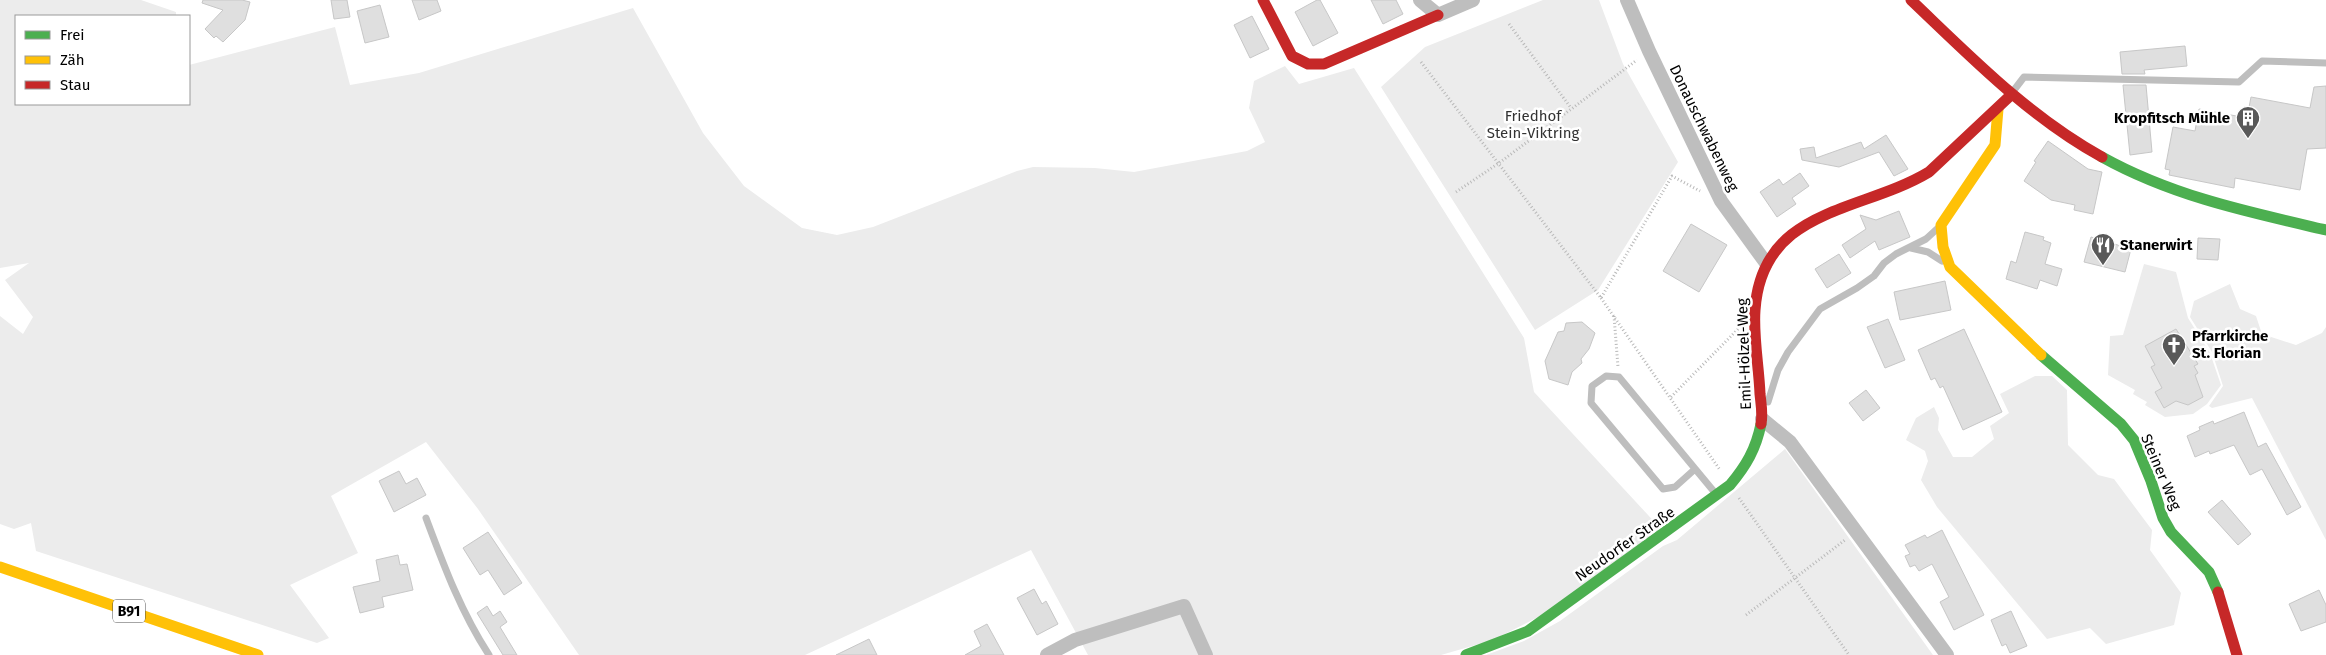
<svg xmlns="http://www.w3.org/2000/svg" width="2326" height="655" font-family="'Fira Sans',sans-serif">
	<rect width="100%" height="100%" fill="#fff"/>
	<!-- green -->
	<g fill="#ececec">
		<polygon points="0,0 141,0 176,12 176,16 16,16 16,104 189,104 189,65 335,27 350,85 419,73 633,8 703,133 744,186 802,228 837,235 873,227 1017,171 1033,167 1095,168 1134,172 1247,151 1265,142 1249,108 1254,81 1285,66 1299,84 1354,68 1524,338 1534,392 1661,529 1554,609 1493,640 1441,655 1088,655 1031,550 805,655 579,655 478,509 426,442 331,496 358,553 290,585 329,638 317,643 36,551 31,523 14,529 0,524 0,316 23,334 33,317 5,280 29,263 0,268"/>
		<polygon points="1543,0 1599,0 1623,64 1678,162 1598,290 1535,330 1381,87 1425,47"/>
		<polygon points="2144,264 2176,272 2188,318 2210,353 2221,385 2207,404 2193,414 2165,417 2145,405 2147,402 2133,394 2135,390 2108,375 2110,336 2123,335"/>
		<polygon points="2230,284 2240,309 2256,316 2262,334 2296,345 2322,333 2326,327 2326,540 2252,398 2212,408 2209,406 2223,386 2212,352 2190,317 2194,301"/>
		<polygon points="2035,376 2052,376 2067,390 2068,445 2098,475 2114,479 2152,530 2150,550 2181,593 2174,625 2106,644 2090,628 2047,639 1937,507 1921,480 1928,461 1925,451 1906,440 1916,418 1934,407 1939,418 1938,430 1953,457 1972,457 1994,439 1990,426 2009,413 2000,394"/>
		<polygon points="1785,449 1933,655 1486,655 1524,641 1560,621 1663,546 1677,540"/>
	</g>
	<!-- building -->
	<g fill="#dfdfdf" stroke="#c7c7c7">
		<polygon points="203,0 242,0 250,2 245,20 223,42 216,36 214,38 205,29 223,10 202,3"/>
		<polygon points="331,0 347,0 350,17 334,19"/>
		<polygon points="412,0 437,0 441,11 419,20"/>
		<polygon points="1317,0 1320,0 1338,33 1313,46 1295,12"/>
		<polygon points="1371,0 1396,0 1403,14 1383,24"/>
		<polygon points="380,5 389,37 365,43 357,11"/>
		<polygon points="1252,16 1269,49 1250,58 1234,25"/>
		<polygon points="2185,46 2187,66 2144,70 2145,74 2122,74 2120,52"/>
		<polygon points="2123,85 2146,85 2152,152 2130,155"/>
		<polygon points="2326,86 2326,148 2307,149 2300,190 2235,178 2234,188 2169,175 2170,170 2165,169 2173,127 2195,131 2199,109 2247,118 2251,97 2310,108 2314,87"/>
		<polygon points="1886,135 1908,169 1894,176 1879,152 1839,167 1802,160 1800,149 1814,147 1816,158 1861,142 1864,149"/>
		<polygon points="2048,141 2088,169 2102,172 2093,214 2074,210 2075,205 2051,200 2024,181 2036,162 2034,161"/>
		<polygon points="1800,173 1809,186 1792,198 1796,204 1777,217 1760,192 1779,179 1783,185"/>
		<polygon points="1899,211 1910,237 1879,250 1875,241 1850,258 1842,245 1866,229 1860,215 1876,220"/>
		<polygon points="1691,224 1727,245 1699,292 1663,271"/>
		<polygon points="2025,232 2044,237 2043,240 2051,243 2045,264 2062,269 2057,286 2040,280 2037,289 2006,279 2011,261 2016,263"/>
		<polygon points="2091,237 2131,249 2125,272 2084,262"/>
		<polygon points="2198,238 2220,239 2218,260 2197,259"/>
		<polygon points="1839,254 1851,273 1827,288 1815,269"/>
		<polygon points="1945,281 1951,310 1900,320 1894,292"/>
		<polygon points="1888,319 1905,360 1885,368 1867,327"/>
		<polygon points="1582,322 1595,333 1589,349 1581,359 1582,363 1572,372 1568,385 1549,379 1545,361 1558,332 1564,331 1566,323"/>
		<polygon points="1964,329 2002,412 1963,430 1943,386 1940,388 1935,378 1931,380 1918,350"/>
		<polygon points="2176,329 2198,364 2194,366 2198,373 2195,375 2203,397 2188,405 2176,401 2164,408 2155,392 2162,388 2151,367 2155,365 2145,346"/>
		<polygon points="1866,390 1880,408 1863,421 1849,403"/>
		<polygon points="2244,412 2258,447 2266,443 2301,507 2287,515 2262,469 2250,475 2234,445 2210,454 2209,451 2195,457 2187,436 2200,430 2199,427 2213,421 2214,424"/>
		<polygon points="399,471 406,484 417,478 426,495 394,512 379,481"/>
		<polygon points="2222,500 2251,534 2238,545 2208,512"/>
		<polygon points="1942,530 1984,615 1954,630 1940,602 1949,597 1932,564 1919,571 1915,565 1910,567 1905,556 1910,554 1905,545 1925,535 1927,538"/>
		<polygon points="488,532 522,583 504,595 488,570 480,575 463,548"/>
		<polygon points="398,555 400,565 407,564 413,590 382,597 384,607 360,613 353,587 380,581 376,560"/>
		<polygon points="1034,589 1042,604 1046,601 1058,624 1037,635 1017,598"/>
		<polygon points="2319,590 2326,605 2326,622 2301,631 2289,604"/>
		<polygon points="487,606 493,616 500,611 507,622 500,627 517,655 503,655 477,613"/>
		<polygon points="2011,611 2027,646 2010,653 2006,644 2002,646 1991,620"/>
		<polygon points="987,624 1004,655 965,655 981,646 974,631"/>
		<polygon points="869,639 877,655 836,655"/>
	</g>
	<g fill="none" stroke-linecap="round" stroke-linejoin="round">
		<!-- path -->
		<g stroke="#b9b9b9" stroke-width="3" stroke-dasharray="1 2.5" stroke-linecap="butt">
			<polyline points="1509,24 1571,108"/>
			<polyline points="1421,62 1601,298 1672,176 1700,191"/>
			<polyline points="1456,192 1499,163 1637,60"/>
			<polyline points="1601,298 1720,470"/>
			<polyline points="1614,316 1618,367"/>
			<polyline points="1671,397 1739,328"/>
			<polyline points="1739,498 1849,655"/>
			<polyline points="1746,615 1845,540"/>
		</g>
		<!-- lane -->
		<g stroke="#bebebe" stroke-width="7">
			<polyline points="2011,94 2024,77 2239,82 2262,61 2326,63"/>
			<polyline points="1911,248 1928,252 1942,261"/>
			<polyline points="1768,402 1778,370 1788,352 1820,309 1857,288 1874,276 1884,263 1896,254 1926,239 1938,228"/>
			<polyline points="1695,469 1675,487 1663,489 1591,403 1592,386 1606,376 1619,377 1716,494"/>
			<path d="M426 518C444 566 461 612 489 655"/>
		</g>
		<!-- street -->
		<g stroke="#bebebe" stroke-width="14">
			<polyline points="1420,0 1438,15 1473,0"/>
			<polyline points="1627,0 1649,51 1721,201 1766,263"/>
			<polyline points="1762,419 1790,442 1947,655"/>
			<polyline points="1047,655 1075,640 1184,606 1206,655"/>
		</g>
		<!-- fast -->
		<g stroke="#4caf50" stroke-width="11">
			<path d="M2102 157C2172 196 2248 212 2326 230"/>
			<polyline points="2041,355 2121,424 2134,440 2151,481 2163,518 2171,532 2209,572 2218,592"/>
			<path d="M1466 655 1528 631 1730 485C1746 466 1756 449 1761 424"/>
		</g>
		<!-- slow -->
		<g stroke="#ffc107" stroke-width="11">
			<polyline points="1998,109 1995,145 1941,225 1943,247 1950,267 2041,355"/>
			<polyline points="0,567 258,655"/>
		</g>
		<!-- jam -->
		<g stroke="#c62828" stroke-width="11">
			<polyline points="1263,0 1292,56 1308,64 1324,64 1438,15"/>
			<path d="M1911 0C1971 57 2028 116 2102 157"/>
			<path d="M1761 424C1763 414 1761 404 1760 394 1759 367 1753 337 1755 310 1762 207 1861 213 1929 172L2011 95"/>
			<polyline points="2218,592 2237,655"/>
		</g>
	</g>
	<!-- icons -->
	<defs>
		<g id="building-pin" transform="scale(1.25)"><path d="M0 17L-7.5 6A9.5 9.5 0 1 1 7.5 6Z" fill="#595959" stroke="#fff"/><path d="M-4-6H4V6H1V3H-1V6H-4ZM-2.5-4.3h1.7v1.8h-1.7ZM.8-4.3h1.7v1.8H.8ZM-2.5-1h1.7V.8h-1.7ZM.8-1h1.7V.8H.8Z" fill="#fff"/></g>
		<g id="restaurant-pin" transform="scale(1.25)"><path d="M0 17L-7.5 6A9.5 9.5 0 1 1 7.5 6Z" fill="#595959" stroke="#fff"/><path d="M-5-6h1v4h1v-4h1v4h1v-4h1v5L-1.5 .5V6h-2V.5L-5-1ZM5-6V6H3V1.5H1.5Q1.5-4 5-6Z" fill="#fff"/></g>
		<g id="church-pin" transform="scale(1.25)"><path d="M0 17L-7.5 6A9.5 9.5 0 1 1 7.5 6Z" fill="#595959" stroke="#fff"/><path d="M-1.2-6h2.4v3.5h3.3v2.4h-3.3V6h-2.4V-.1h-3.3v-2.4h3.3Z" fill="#fff"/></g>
	</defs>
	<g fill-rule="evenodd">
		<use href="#building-pin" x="2248" y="118"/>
		<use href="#restaurant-pin" x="2103" y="245"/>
		<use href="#church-pin" x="2174" y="345"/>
	</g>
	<g text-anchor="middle" stroke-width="5" stroke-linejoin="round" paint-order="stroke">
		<!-- shield labels -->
		<rect fill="#fff" stroke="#4c4c4c" stroke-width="1" x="113" y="599.5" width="32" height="23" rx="4"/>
		<g font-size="14" font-weight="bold" fill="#000">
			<text x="129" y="616">B91</text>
		</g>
		<!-- park labels -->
		<g font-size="15" fill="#333" stroke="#fff">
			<text x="1533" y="121">Friedhof<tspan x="1533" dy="17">Stein-Viktring</tspan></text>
		</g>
		<!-- poi labels -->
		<g font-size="15" font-weight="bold" fill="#000" stroke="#fff" text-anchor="start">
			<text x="2230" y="123" text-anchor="end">Kropfitsch Mühle</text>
			<text x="2120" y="250">Stanerwirt</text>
			<text x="2192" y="341">Pfarrkirche<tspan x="2192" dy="17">St. Florian</tspan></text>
		</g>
		<!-- street labels -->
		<g font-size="15" fill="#000" stroke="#fff">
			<text transform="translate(1704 128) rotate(64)" y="5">Donauschwabenweg</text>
			<text transform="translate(1744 354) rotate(-92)" y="5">Emil-Hölzel-Weg</text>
			<text transform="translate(2161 472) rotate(67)" y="5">Steiner Weg</text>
			<text transform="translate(1625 544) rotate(-35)" y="5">Neudorfer Straße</text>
		</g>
	</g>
	<!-- legend -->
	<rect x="15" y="15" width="175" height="90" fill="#ffffff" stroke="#999999"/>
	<rect x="25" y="31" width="25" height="8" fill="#4caf50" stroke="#999999"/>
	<text x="60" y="40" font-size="15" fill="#000000">Frei</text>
	<rect x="25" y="56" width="25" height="8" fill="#ffc107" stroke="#999999"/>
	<text x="60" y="65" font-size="15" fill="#000000">Zäh</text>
	<rect x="25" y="81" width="25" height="8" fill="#c62828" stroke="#999999"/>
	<text x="60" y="90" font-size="15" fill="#000000">Stau</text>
</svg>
